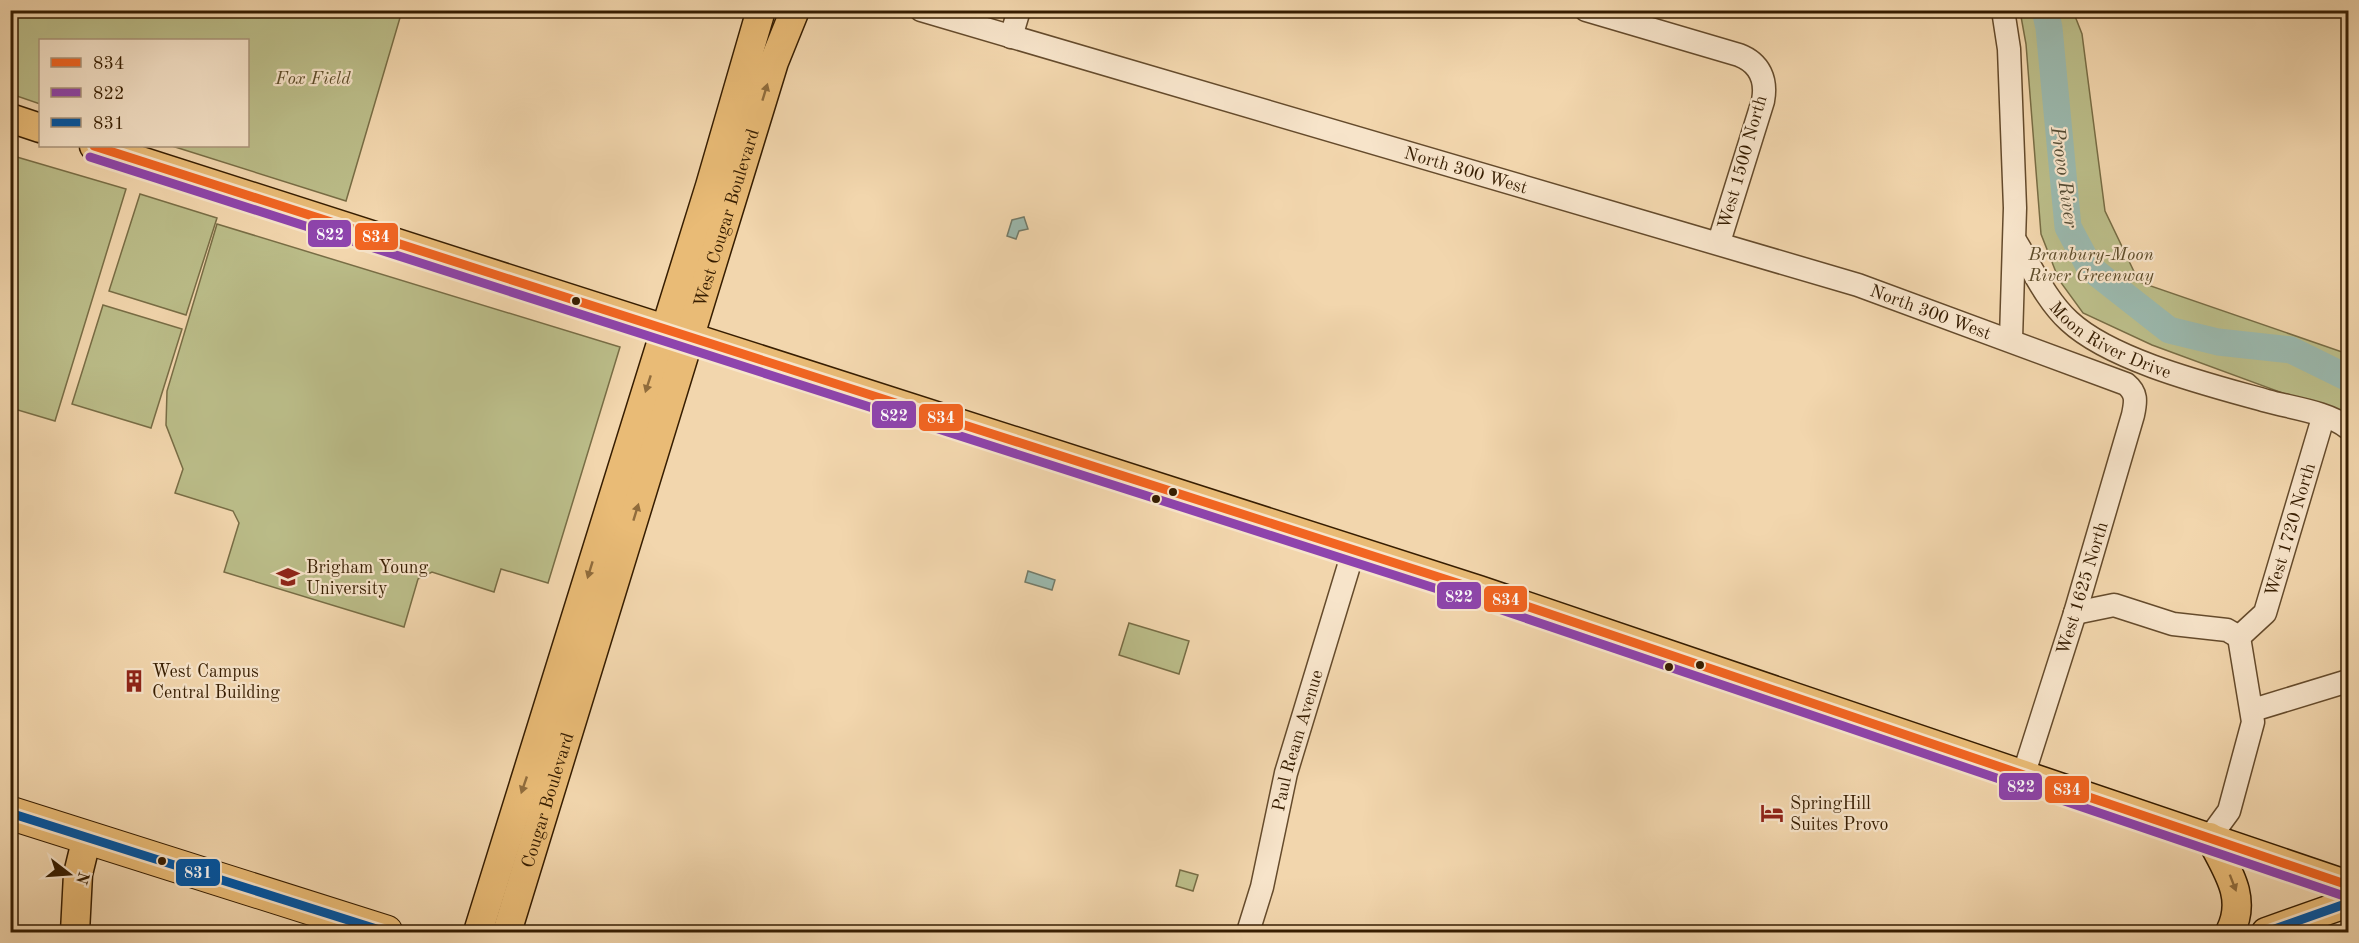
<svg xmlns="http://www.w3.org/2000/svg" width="2359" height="943" font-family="'Old Standard TT',serif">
	<rect width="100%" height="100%" fill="#f2d6ad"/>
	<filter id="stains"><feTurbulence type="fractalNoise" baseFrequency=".00333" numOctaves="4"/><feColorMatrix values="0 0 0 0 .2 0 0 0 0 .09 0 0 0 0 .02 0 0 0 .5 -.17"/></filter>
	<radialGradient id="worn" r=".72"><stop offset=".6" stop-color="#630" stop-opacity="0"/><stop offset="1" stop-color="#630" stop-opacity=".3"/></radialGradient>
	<!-- green -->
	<g fill="#bbbd89" stroke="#786d45" stroke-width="1.5">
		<polygon points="11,10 402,10 402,11 346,201 172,146 248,146 248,40 40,40 40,104 11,94"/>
		<polygon points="2020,11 2073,11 2082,34 2105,211 2139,282 2348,354 2348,417 2152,345 2083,313 2059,280 2041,234 2026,44"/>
		<polygon points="10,155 126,189 55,421 11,408"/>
		<polygon points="140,194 217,218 186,315 109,291"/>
		<polygon points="217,224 620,347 548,583 501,569 494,592 432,572 418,579 404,627 224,572 239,523 233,511 175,493 183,469 166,425 167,391"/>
		<polygon points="103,305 182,329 151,428 72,404"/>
		<polygon points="1129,623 1189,641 1179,674 1119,655"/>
		<polygon points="1180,870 1198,875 1193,891 1176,886"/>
	</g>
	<!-- water -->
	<g fill="#9bb9ae" stroke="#737b69" stroke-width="1.5">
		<polygon points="1024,217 1028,229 1019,231 1016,239 1007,236 1012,220"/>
		<polygon points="1028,571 1055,580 1052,590 1025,582"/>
	</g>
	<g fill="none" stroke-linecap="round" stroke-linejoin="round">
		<!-- river -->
		<polyline stroke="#9bb9ae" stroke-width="27" points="2045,10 2049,28 2068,227 2090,268 2169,330 2218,342 2291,350 2348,378"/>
		<!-- minor casing -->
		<g stroke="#654b2c" stroke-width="25">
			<g id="minor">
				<path id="s1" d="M921 10 1858 285 2126 384C2137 393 2136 401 2133 415L2075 613 2023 776"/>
				<path d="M1586 10 1739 55C1760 63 1767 80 1763 101L1719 242"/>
				<polyline points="2003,10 2009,49 2015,208 2011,339"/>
				<polyline points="1011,37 1019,10"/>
				<path id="s2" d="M2016 242C2032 268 2046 300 2069 321 2112 361 2210 385 2267 401 2292 408 2328 412 2348 428"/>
				<polyline points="2075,613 2114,605 2173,624 2227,630 2239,637"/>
				<polyline points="2253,710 2348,681"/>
				<path id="s3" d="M2210 837 2229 811 2253 722 2239 637 2265 613 2323 418"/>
				<path id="s4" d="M1248 932 1262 887 1286 773 1354 549"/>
			</g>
		</g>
		<!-- major casing -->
		<g stroke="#361d01" stroke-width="31">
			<g id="major">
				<polyline points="10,118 40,128"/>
				<polyline points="94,146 1479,590 2348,885"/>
				<path d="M2210 837C2226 869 2248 897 2230 932"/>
				<polyline points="75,932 78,874 87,837"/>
				<polyline points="478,932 710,186 761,10"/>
				<path id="s5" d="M507 932 774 62 795 10"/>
				<polyline points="2266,932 2348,903"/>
			</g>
		</g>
		<!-- highway casing -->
		<g stroke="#361d01" stroke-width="35">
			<polyline id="highway" points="10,813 386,932"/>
		</g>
		<!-- minor -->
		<use href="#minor" stroke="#f7e4ca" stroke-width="22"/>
		<!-- major -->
		<use href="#major" stroke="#e9bb76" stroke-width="28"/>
		<!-- highway -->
		<use href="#highway" stroke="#e9bb76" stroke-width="33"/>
		<!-- bus-1 casing -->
		<g stroke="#f7e4ca" stroke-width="14">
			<polyline id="bus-1" points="94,146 1479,590 2348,885"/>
		</g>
		<!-- bus-2 casing -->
		<g stroke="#f7e4ca" stroke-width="14">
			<polyline id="bus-2" points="90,157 1475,601 2344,896"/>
		</g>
		<!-- bus-3 casing -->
		<g stroke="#f7e4ca" stroke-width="14">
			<g id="bus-3">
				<polyline points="10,813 386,932"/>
				<polyline points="2266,932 2348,903"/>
			</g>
		</g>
		<!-- bus-1 -->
		<use href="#bus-1" stroke="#f26522" stroke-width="9"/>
		<!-- bus-2 -->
		<use href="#bus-2" stroke="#8e44ad" stroke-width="9"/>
		<!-- bus-3 -->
		<use href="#bus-3" stroke="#0055a4" stroke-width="9"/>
	</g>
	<!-- one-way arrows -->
	<defs><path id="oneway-solid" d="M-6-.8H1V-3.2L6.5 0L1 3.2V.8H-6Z" transform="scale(1.5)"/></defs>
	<g fill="#906c3c">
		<use href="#oneway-solid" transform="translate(765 92) rotate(-73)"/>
		<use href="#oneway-solid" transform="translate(648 384) rotate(108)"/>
		<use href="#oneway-solid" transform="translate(636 512) rotate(-73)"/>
		<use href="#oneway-solid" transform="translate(590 570) rotate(107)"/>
		<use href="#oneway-solid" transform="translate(524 785) rotate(109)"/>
		<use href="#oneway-solid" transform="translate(2233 883) rotate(69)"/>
	</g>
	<!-- icons -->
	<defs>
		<g id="university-bare" transform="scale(1.8)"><path d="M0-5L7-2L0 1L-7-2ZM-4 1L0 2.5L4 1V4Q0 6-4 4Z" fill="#8f2418" stroke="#f7e4ca" stroke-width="2.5" paint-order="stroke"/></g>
		<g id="building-bare" transform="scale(1.8)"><path d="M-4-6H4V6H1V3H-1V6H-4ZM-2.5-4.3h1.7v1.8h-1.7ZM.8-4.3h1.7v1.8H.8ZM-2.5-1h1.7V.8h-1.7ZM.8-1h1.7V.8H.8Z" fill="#8f2418" stroke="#f7e4ca" stroke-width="2.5" paint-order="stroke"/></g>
		<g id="hotel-bare" transform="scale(1.8)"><path d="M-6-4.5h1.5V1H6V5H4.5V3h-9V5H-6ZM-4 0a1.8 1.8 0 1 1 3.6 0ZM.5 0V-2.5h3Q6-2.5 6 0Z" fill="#8f2418" stroke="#f7e4ca" stroke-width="2.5" paint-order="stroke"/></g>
	</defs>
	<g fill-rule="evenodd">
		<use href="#university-bare" x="288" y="577"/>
		<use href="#building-bare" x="134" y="681"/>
		<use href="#hotel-bare" x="1772" y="813"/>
	</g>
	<!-- markers -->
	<g fill="#361d01" stroke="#f7e4ca" stroke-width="2">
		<circle cx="576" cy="301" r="5"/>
		<circle cx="1173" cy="492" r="5"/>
		<circle cx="1156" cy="499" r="5"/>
		<circle cx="1700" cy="665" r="5"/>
		<circle cx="1669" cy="667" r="5"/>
		<circle cx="162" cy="861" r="5"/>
	</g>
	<g text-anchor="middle" stroke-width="4.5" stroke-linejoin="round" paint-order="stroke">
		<!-- park labels -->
		<g font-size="18" font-style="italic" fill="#5e4d2a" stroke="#f7e4ca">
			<text x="313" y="84">Fox Field</text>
			<text x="2091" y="260">Branbury-Moon<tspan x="2091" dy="21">River Greenway</tspan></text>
		</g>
		<!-- street labels -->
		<g font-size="18" fill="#361d01" stroke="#f7e4ca">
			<text transform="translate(1742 162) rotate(-74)" y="6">West 1500 North</text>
			<text dy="6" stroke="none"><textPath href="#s1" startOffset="568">North 300 West</textPath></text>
			<text dy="6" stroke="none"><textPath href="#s5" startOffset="747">West Cougar Boulevard</textPath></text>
			<text dy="6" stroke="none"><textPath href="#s1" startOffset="1054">North 300 West</textPath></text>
			<text dy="6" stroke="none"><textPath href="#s2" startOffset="141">Moon River Drive</textPath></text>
			<text dy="6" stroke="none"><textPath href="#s3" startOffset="333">West 1720 North</textPath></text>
			<text transform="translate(2082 588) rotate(-73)" y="6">West 1625 North</text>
			<text dy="6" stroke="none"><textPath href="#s4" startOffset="198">Paul Ream Avenue</textPath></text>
			<text dy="6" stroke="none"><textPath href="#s5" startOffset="138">Cougar Boulevard</textPath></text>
		</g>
		<!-- poi labels -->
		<g font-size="18" fill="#361d01" stroke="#f7e4ca" text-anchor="start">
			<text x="306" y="573">Brigham Young<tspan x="306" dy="21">University</tspan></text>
			<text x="152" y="677">West Campus<tspan x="152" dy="21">Central Building</tspan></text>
			<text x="1790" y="809">SpringHill<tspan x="1790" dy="21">Suites Provo</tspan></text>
		</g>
		<!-- water labels -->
		<g font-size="20" font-style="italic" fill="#544c35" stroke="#f7e4ca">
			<text transform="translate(2065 177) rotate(82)" y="7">Provo River</text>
		</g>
	</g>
	<g stroke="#f7e4ca" stroke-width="2">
		<rect x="307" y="219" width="45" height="29" rx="6" fill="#8e44ad"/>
		<rect x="354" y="222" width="45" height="29" rx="6" fill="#f26522"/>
		<rect x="871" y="400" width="46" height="29" rx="6" fill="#8e44ad"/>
		<rect x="918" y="403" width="46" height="29" rx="6" fill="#f26522"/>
		<rect x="1436" y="581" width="46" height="29" rx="6" fill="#8e44ad"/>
		<rect x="1483" y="585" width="45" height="28" rx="6" fill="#f26522"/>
		<rect x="1998" y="772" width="45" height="29" rx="6" fill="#8e44ad"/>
		<rect x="2044" y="775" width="46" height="29" rx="6" fill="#f26522"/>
		<rect x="175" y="858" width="46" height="29" rx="6" fill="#0055a4"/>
	</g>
	<g font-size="16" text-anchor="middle" font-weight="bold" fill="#fff">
		<text x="330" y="240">822</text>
		<text x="376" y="242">834</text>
		<text x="894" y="421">822</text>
		<text x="941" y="423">834</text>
		<text x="1459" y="602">822</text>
		<text x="1506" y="605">834</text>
		<text x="2021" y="792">822</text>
		<text x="2067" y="795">834</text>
		<text x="198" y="878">831</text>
	</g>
	<!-- margin -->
	<rect width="2359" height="943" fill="none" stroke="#f2d6ad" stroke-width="36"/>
	<rect x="12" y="12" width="2335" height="919" fill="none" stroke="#361d01" stroke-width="3"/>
	<rect x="18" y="18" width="2323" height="907" fill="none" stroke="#361d01" stroke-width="1.5"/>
	<!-- legend -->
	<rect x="39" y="39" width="210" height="108" fill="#f7e4ca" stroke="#aa947a" stroke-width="1.5"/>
	<rect x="51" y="58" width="30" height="9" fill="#f26522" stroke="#aa947a" stroke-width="1.5"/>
	<text x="93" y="69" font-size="18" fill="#361d01">834</text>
	<rect x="51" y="88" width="30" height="9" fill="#8e44ad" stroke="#aa947a" stroke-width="1.5"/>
	<text x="93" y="99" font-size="18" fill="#361d01">822</text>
	<rect x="51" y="118" width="30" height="9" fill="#0055a4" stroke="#aa947a" stroke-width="1.5"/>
	<text x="93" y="129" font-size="18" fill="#361d01">831</text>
	<!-- north arrow -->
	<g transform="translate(69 874) rotate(107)" stroke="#f7e4ca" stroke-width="4.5" paint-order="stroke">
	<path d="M0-4.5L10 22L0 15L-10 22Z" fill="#361d01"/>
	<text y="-9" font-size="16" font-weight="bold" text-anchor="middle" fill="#361d01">N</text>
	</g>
	<rect width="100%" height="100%" filter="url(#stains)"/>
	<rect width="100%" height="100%" fill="url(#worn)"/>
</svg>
